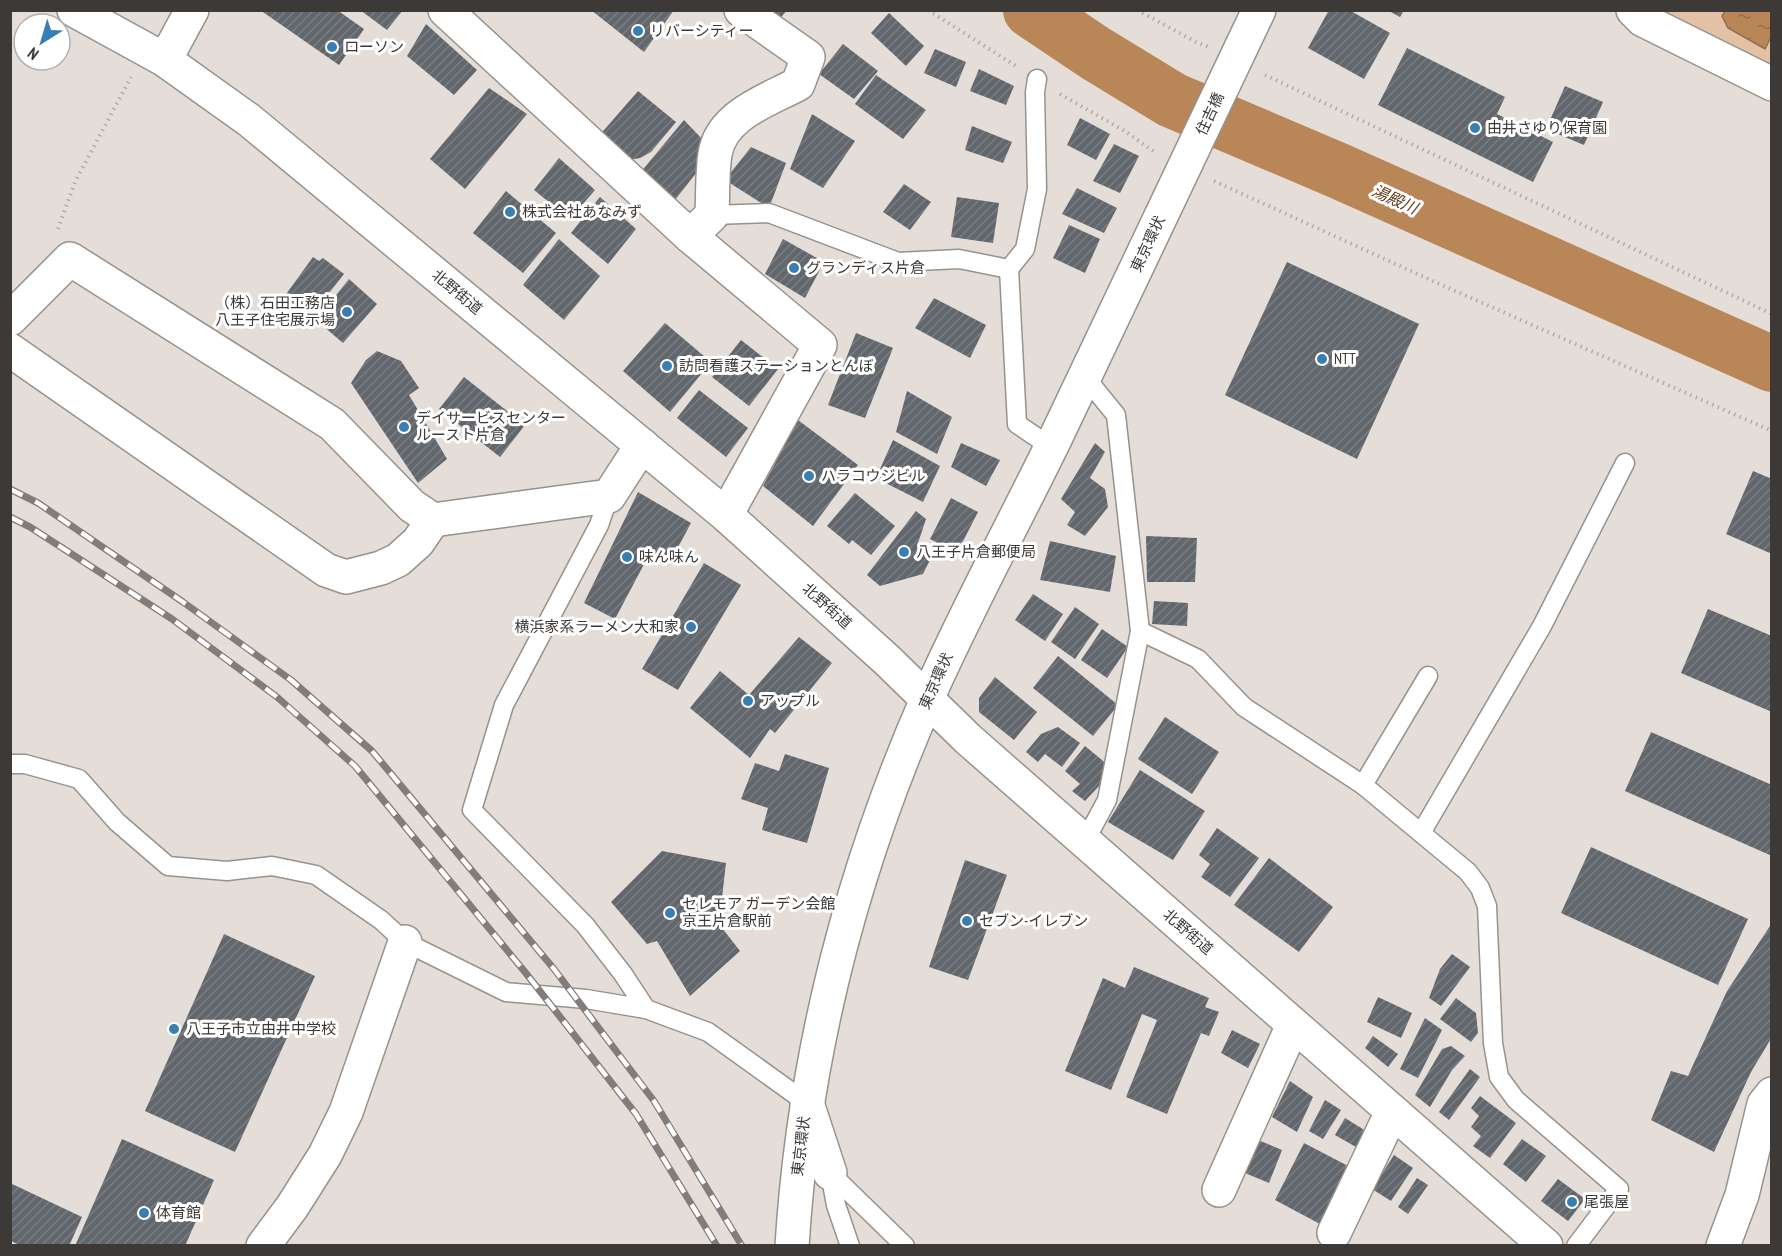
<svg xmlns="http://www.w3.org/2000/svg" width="1782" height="1256" font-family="'PT Sans Narrow','Noto Sans JP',sans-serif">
	<defs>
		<pattern id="water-ripples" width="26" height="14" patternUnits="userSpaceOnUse" patternTransform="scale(1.5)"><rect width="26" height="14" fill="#b98658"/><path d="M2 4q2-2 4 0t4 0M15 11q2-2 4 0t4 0" fill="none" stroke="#986f4a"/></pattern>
		<pattern id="building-hatch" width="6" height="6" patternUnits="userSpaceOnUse" patternTransform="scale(1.5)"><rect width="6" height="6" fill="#61676c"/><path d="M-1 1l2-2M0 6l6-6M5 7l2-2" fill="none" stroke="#7a7e82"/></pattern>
	</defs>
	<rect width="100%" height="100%" fill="#e5ded8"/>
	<!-- green -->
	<polygon fill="#e2c1a4" points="1646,11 1771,11 1771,71"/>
	<!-- water -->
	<polygon fill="url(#water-ripples)" stroke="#946f4e" stroke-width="1.5" points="1725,11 1771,11 1771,37 1765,49 1728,28 1722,16"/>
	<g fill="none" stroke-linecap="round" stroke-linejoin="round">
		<!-- river -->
		<polyline stroke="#b98658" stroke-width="56" points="1031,10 1095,53 1172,100 1339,171 1772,364"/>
	</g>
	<!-- building -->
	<g fill="url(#building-hatch)">
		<polygon points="260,10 337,10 364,29 339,65"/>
		<polygon points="360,10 403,10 387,30"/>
		<polygon points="591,10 674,10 644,52"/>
		<polygon points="764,10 787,10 778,21"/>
		<polygon points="1329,10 1349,10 1390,33 1364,79 1308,48"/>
		<polygon points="1387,10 1404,10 1400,17"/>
		<polygon points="889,13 924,46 906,66 871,33"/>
		<polygon points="426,24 477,70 454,95 407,56"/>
		<polygon points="843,44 878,71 854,99 819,74"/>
		<polygon points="1407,48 1505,97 1497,114 1553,142 1533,182 1378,105"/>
		<polygon points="935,49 966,62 956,87 924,73"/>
		<polygon points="979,69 1014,86 1006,105 970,91"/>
		<polygon points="876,75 926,110 903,139 855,104"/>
		<polygon points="1565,86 1603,102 1584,145 1546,129"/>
		<polygon points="489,88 527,114 465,189 430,159"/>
		<polygon points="638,91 676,122 651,152 640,158 629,160 598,137"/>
		<polygon points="812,114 855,141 823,188 790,169"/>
		<polygon points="1080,118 1110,134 1096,160 1067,145"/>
		<polygon points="684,120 704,141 700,168 675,200 640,173"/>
		<polygon points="972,126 1012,142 1003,163 965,150"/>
		<polygon points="1114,144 1139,156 1120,193 1093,181"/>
		<polygon points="751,147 786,163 769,208 725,180"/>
		<polygon points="559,158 595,190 570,219 534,190"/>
		<polygon points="904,184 931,202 910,230 883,212"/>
		<polygon points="1077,188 1117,208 1104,233 1062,214"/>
		<polygon points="506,191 556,233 523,273 473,233"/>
		<polygon points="600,197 636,229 608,264 571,233"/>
		<polygon points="957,197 999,203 993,243 951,237"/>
		<polygon points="1069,225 1100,239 1085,273 1053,258"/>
		<polygon points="559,239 600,276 564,320 523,285"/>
		<polygon points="783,239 824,262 805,298 765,274"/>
		<polygon points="313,257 319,261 323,258 344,274 311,316 284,297"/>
		<polygon points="1287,262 1419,324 1357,459 1225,395"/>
		<polygon points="349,279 377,304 343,343 316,320"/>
		<polygon points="934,298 986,325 970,358 915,328"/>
		<polygon points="665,323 711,362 670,412 623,371"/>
		<polygon points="856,333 893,348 865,418 828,405"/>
		<polygon points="741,340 778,369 749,406 712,377"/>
		<polygon points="377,351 401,361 419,388 409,395 447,459 418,483 351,383 366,360"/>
		<polygon points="464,377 525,425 500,457 439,409"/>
		<polygon points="699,390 748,428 726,457 677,418"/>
		<polygon points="907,391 952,417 937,454 896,432"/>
		<polygon points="798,420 858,465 813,526 763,486"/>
		<polygon points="893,440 940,466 923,502 876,478"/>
		<polygon points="961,443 1000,460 986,486 951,467"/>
		<polygon points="1095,443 1105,452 1090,478 1105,489 1108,507 1085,536 1067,525 1075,512 1061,499"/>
		<polygon points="1753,471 1772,479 1772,554 1726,534"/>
		<polygon points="638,492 691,523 669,564 651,551 615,619 584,603"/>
		<polygon points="855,493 895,526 871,555 852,540 849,544 827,526"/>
		<polygon points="951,498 978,512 957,553 930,539"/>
		<polygon points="916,511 926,519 917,546 931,558 923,574 880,586 867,575"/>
		<polygon points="1146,536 1197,538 1195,582 1147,582"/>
		<polygon points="1050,541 1116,556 1110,592 1040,580"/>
		<polygon points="704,563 741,585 678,690 642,669"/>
		<polygon points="1033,594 1063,614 1045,641 1015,620"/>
		<polygon points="1154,601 1188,603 1187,626 1152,624"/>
		<polygon points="1075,607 1099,624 1075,659 1051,642"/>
		<polygon points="1708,609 1772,636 1772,712 1681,673"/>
		<polygon points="1102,629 1128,647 1107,678 1081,660"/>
		<polygon points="799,637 832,663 775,733 770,729 750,758 690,708 720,671 749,695"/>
		<polygon points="1058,656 1118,705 1093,736 1033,688"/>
		<polygon points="995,677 1037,712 1014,740 979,712 979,698"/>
		<polygon points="1165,717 1219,752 1192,794 1138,759"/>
		<polygon points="1058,727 1080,743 1062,767 1045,754 1038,762 1026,752 1041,734"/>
		<polygon points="1651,732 1772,785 1772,856 1625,791"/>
		<polygon points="1085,746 1108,765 1100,785 1085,801 1072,791 1080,784 1065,771"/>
		<polygon points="785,754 829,768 807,843 762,830 768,808 741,799 755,763 779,771"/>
		<polygon points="1140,770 1205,811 1173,860 1108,822"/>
		<polygon points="1217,828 1259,858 1230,897 1201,877 1210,864 1199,855"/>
		<polygon points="1591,847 1748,919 1718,985 1561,913"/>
		<polygon points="662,851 726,863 719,924 740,951 690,996 657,941 647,944 611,902"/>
		<polygon points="1269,858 1333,907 1299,952 1234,905"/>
		<polygon points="965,860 1007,875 968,980 929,967"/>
		<polygon points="1772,923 1772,1037 1751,1072 1714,1152 1651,1120 1671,1071 1688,1076 1727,991"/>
		<polygon points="224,934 315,976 235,1152 145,1111"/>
		<polygon points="1452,954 1470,967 1441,1006 1429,998 1440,969"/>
		<polygon points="1134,967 1209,998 1205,1007 1219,1012 1209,1036 1201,1033 1167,1114 1126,1097 1157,1020 1142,1014 1111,1090 1065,1071 1103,978 1125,988"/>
		<polygon points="1378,997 1412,1013 1401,1038 1367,1022"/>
		<polygon points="1456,998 1476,1013 1478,1033 1471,1042 1440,1019"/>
		<polygon points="1425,1018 1442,1030 1418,1078 1400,1069"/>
		<polygon points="1232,1030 1260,1044 1248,1068 1221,1053"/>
		<polygon points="1373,1036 1398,1054 1388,1067 1365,1048"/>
		<polygon points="1451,1046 1465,1056 1452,1070 1430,1107 1415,1095 1442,1049"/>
		<polygon points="1470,1069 1480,1077 1449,1120 1439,1112"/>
		<polygon points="1290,1081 1313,1097 1297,1132 1272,1117"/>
		<polygon points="1480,1096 1516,1123 1490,1158 1473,1146 1481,1136 1471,1127 1479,1116 1471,1108"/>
		<polygon points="1325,1100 1341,1110 1323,1139 1309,1131"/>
		<polygon points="1345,1118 1366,1131 1356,1147 1335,1135"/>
		<polygon points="122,1139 214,1180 185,1246 75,1246"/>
		<polygon points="1522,1139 1546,1156 1526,1182 1503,1164"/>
		<polygon points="1258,1140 1282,1150 1269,1183 1245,1173"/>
		<polygon points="1304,1143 1350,1167 1320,1224 1275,1200"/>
		<polygon points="1394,1155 1413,1168 1391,1201 1372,1189"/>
		<polygon points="1417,1178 1428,1185 1408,1214 1398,1207"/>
		<polygon points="1558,1179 1585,1199 1568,1221 1541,1201"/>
		<polygon points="10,1183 82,1217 69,1246 20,1246 10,1240"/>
	</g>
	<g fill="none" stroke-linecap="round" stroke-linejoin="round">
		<!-- lane casing -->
		<g stroke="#98928c" stroke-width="21">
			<g id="lane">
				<polyline points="1037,79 1035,92 1037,189 1025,249 1009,269 1017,424 1051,447"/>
				<polyline points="712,215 769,213 898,262 959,259 1009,269"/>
				<polyline points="609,496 599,525 504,705 472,810 585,925 623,974 646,1009"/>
				<polyline points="1140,631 1198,659 1244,707 1363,785 1468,872 1480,888 1487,906 1493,1043 1499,1077 1516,1100 1619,1189 1576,1246"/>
				<polyline points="10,764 25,764 79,779 117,822 168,866 227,871 272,866 316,875 381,920 405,942 506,992 586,999 646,1009 708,1032 807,1103"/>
				<polyline points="1363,785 1428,676"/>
				<polyline points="1421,833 1542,626 1625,463"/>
				<polyline points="1085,841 1107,800 1140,631 1116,415 1085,377"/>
				<polyline points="830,1173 905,1246"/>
				<polyline points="830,1173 836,1205 850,1246"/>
			</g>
		</g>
		<!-- street casing -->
		<g stroke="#98928c" stroke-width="36">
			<g id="street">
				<polyline points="445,10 690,236"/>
				<polyline points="1633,10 1643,20 1772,84"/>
				<polyline points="10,319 70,259 332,424 412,506 433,520 609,496 642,445"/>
				<polyline points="10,350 326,570 346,577 381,568 398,560 418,542 433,520"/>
				<path d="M726 515 820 345 690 236 712 215C713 195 712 173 715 154 721 115 768 100 798 84L808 57 741 10"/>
				<polyline points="807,1103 830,1173"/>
				<polyline points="1219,1190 1293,1025"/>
				<polyline points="1334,1233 1392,1112"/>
				<polyline points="263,1246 292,1207 325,1155 346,1112 405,942"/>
				<polyline points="1723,1246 1742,1195 1764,1104 1772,1094"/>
			</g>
		</g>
		<!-- secondary casing -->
		<g stroke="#98928c" stroke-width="36">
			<g id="secondary">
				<polyline points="74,10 165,60 249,120 726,515 887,660 968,739 1546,1246"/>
				<polyline points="165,60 192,10"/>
			</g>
		</g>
		<!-- highway casing -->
		<g stroke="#98928c" stroke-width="36">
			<path id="highway" d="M792 1246C804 1054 851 872 928 697 967 609 1013 525 1055 439 1124 297 1191 154 1259 10"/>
		</g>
		<!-- path -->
		<g stroke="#b1aca7" stroke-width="4" stroke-dasharray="1.5 4.5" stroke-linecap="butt">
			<polyline points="928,10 1016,66"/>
			<polyline points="1137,10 1196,42 1209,47"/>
			<polyline points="1265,75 1772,314"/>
			<polyline points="1060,94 1123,130 1156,153"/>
			<polyline points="1214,181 1435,282 1772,431"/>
			<polyline points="58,229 75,182 131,77"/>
		</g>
		<!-- lane -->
		<use href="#lane" stroke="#fff" stroke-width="18"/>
		<!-- street -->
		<use href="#street" stroke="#fff" stroke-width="33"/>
		<!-- secondary -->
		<use href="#secondary" stroke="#fff" stroke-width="33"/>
		<!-- highway -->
		<use href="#highway" stroke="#fff" stroke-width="33"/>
		<!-- rail casing -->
		<g stroke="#827d7a" stroke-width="7">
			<g id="rail">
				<polyline points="10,489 38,503 183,602 291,680 372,751 554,969 654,1101 742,1246"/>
				<polyline points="10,517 30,527 172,619 277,697 355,766 525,972 636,1114 717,1246"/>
			</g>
		</g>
		<!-- rail -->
		<use href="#rail" stroke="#fff" stroke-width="4.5" stroke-dasharray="14" stroke-linecap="butt"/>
	</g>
	<!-- markers -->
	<g fill="#387eb3" stroke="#fff" stroke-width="2">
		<circle cx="638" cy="31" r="6"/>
		<circle cx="332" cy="47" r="6"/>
		<circle cx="1475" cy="128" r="6"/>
		<circle cx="510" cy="212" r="6"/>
		<circle cx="794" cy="268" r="6"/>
		<circle cx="347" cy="312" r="6"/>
		<circle cx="1322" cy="359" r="6"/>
		<circle cx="667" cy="366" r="6"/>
		<circle cx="404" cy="427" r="6"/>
		<circle cx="809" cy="476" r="6"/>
		<circle cx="904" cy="552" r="6"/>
		<circle cx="627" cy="557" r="6"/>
		<circle cx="691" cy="627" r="6"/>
		<circle cx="748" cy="701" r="6"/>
		<circle cx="670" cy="913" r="6"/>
		<circle cx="967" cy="921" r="6"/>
		<circle cx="174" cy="1029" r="6"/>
		<circle cx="1572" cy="1202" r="6"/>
		<circle cx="144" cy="1213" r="6"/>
	</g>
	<g text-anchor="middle" stroke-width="6" stroke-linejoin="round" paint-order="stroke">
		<!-- poi labels -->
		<g font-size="15" fill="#3c3937" stroke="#fff" text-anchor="start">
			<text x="650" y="36">リバーシティー</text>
			<text x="344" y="52">ローソン</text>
			<text x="1487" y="133">由井さゆり保育園</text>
			<text x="522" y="217">株式会社あなみず</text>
			<text x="806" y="273">グランディス片倉</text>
			<text x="335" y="308" text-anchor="end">（株）石田工務店<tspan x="335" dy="17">八王子住宅展示場</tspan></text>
			<text x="1334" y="364">NTT</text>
			<text x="679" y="371">訪問看護ステーションとんぼ</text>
			<text x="416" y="423">デイサービスセンター<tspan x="416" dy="17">ルースト片倉</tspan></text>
			<text x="821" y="481">ハラコウジビル</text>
			<text x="916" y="557">八王子片倉郵便局</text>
			<text x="639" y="562">味ん味ん</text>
			<text x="679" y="632" text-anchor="end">横浜家系ラーメン大和家</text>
			<text x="760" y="706">アップル</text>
			<text x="682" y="909">セレモア ガーデン会館<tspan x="682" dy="17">京王片倉駅前</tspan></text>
			<text x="979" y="926">セブン-イレブン</text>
			<text x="186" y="1034">八王子市立由井中学校</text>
			<text x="1584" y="1207">尾張屋</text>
			<text x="156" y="1218">体育館</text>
		</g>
		<!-- street labels -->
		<g font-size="15" fill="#3c3937" stroke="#fff">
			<text transform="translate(1210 114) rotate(-65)" y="5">住吉橋</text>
			<text transform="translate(1148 244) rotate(-65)" y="5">東京環状</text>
			<text transform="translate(457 292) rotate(40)" y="5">北野街道</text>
			<text transform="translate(827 606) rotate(42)" y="5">北野街道</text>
			<text transform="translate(936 681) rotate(-66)" y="5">東京環状</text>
			<text transform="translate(1188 932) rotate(41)" y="5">北野街道</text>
			<text transform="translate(801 1146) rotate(-83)" y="5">東京環状</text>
		</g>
		<!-- water labels -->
		<g font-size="16" font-style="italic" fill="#5e3a16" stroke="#fff">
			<text transform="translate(1395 199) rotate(24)" y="6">湯殿川</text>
		</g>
	</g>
	<!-- border -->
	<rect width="1782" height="1256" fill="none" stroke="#3c3937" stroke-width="24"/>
	<!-- north arrow -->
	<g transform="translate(42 42) rotate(217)"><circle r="28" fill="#ffffff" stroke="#b1b0af" stroke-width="1.5"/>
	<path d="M0-4.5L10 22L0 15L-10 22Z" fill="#387eb3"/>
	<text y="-9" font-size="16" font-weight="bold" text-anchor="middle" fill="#3c3937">N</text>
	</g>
</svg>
